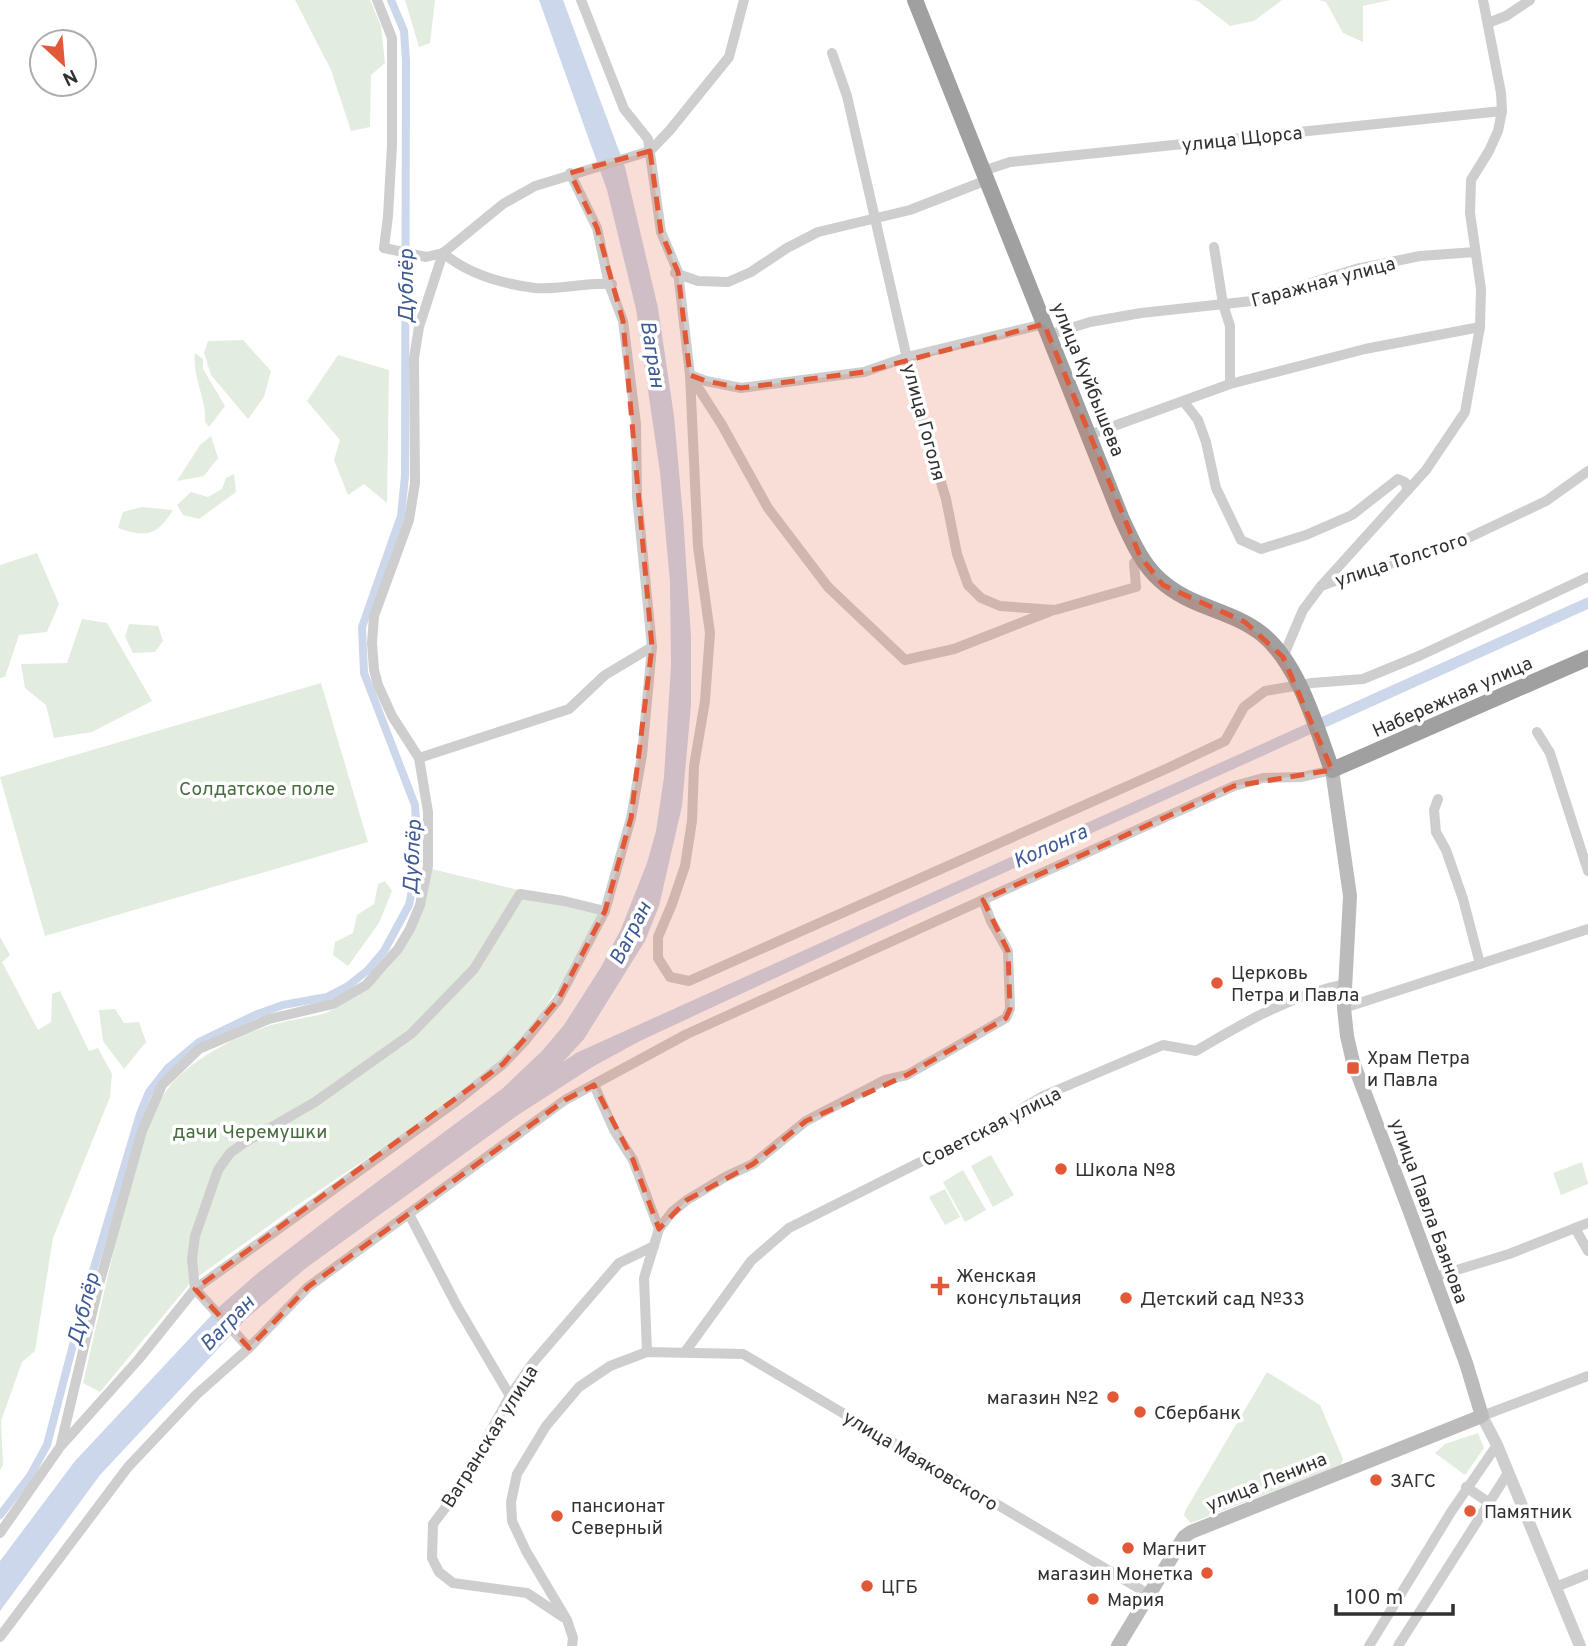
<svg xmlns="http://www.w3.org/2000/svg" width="1588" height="1646" font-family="Overpass,sans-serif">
	<rect width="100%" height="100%" fill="#fff"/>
	<!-- green -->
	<g fill="#e3eddf">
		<polygon points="295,0 370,0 381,26 385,63 371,75 370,127 351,131 331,70"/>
		<polygon points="405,0 435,0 430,43 419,47"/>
		<polygon points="1193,0 1282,0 1254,21 1230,26 1198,1"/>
		<polygon points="1318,0 1390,0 1363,6 1363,42 1343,33 1326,2"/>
		<polygon points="243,340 271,371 264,397 248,419 211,375 204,353 208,341"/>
		<path d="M195 353 203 359V369L225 406 209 427 205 422C207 399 192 378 195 353Z"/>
		<polygon points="338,355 389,370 387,503 364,484 348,495 334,460 340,440 307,401"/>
		<polygon points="211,436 218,458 204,476 177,481 200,445"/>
		<polygon points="234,474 236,492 199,519 183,515 177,505 191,492 208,497 222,489 226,478"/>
		<path d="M142 507 173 510C157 536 146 538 118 528L123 512Z"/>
		<polygon points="37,553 59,604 47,632 19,635 5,677 0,678 0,565"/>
		<polygon points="82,619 107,623 152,701 92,732 54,738 46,705 25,688 21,664 67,663"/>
		<polygon points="129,624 158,626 163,641 155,652 133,653 125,637"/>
		<polygon points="321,683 368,842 45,936 0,777"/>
		<path d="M432 869 601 910 559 987 529 1031 487 1072 414 1127 299 1204 192 1281 100 1392 83 1383C99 1314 114 1245 133 1177 142 1146 151 1105 175 1080 199 1055 241 1034 275 1024 291 1019 307 1018 322 1014 332 1011 341 1004 350 999 401 970 420 924 432 869Z"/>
		<polygon points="385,881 392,891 379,923 348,966 333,955 335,942 353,933 357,915 374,904 378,884"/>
		<polygon points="0,937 10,955 2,962 38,1030 51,1022 52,994 60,991 89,1051 98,1048 112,1074 110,1097 53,1238 35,1351 22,1362 1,1421 3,1465 0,1470"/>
		<polygon points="115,1009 124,1023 139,1022 146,1042 124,1069 103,1041 99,1010"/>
		<polygon points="991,1155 1014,1195 993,1207 971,1166"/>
		<polygon points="1582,1162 1588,1184 1561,1195 1553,1173"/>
		<polygon points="963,1170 986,1210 965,1222 943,1182"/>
		<polygon points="945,1189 960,1217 945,1225 929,1197"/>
		<polygon points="1267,1372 1320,1405 1343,1459 1341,1465 1191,1523 1184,1516 1185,1511"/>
		<polygon points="1478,1433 1484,1448 1465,1475 1435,1453 1445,1444"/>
	</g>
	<!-- water -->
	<polygon fill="#ccd7ec" points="539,0 563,0 625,167 658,308 674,416 683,516 691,637 691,705 682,806 659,906 645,941 584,1039 563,1062 576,1053 1588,597 1588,609 917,912 640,1041 594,1066 518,1115 306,1268 245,1320 100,1475 0,1611 0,1561 75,1461 220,1306 259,1272 342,1208 502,1089 542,1051 564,1025 601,967 621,929 647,863 656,831 664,777 671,665 670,582 660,472 636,309 607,190"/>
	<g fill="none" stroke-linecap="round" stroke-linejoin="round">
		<!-- canal -->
		<polyline stroke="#ccd7ec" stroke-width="8" points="0,1515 30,1476 47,1445 87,1291 140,1114 149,1092 168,1068 199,1042 255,1015 283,1005 327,997 348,986 368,970 384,951 409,905 415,876 417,839 415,805 364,673 362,627 401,516 405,476 406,61 404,31 391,0"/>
		<!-- minor -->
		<g stroke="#cecece" stroke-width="10">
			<polyline points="377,0 392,38 392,145 388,216 384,248 426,257 443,253 503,204 535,186 650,151 670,130 729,57 744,0"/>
			<polyline points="581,0 624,109 648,139 661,232 678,272 690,375 698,547 710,633 705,701 694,766 692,821 685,866 672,904 658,937 658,958 670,977 689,981 1168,768 1225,741 1244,707 1265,691 1312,683 1363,679 1419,656 1588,577"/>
			<polyline points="1488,23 1506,16 1530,0"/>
			<polyline points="832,53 847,96 917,402 946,499 957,554 968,585 981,598 1000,606 1055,610 1136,587 1134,563 1140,556"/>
			<polyline points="983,171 1010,162 1502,111"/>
			<polyline points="1214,247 1223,304 1230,326 1230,384"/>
			<path d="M443 253C468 274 503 284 535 288 560 290 587 282 612 284"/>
			<polyline points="675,273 698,281 728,282 751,272 787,248 818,232 910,210 987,180"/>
			<polyline points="1048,335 1090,322 1141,313 1252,301 1356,269 1420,256 1475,252"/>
			<polyline points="690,375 722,425 768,508 828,587 905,660 954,649 1051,611"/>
			<polyline points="690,375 706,381 741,388 864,372 907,357 1044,324"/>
			<polyline points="1184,402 1198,420 1206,442 1216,488 1241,540 1261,549 1306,535 1352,515 1398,479 1405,482 1408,490"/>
			<polyline points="1089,435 1230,384 1365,349 1480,327"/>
			<polyline points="1321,586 1426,470 1465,412 1480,327 1481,289 1470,213 1471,180 1489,151 1498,131 1502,111 1501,93 1483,0"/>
			<polyline points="1283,657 1303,610 1321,586 1354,574 1447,548 1546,501 1588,471"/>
			<polyline points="1537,732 1550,753 1588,871"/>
			<polyline points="419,758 569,709 605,675 652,647"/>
			<polyline points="1438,799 1434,810 1436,832 1446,850 1463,899 1480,964"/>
			<polyline points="1344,1008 1588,929"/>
			<polyline points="594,1085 614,1130 633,1160 659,1229 644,1278 647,1352"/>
			<polyline points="409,1214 457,1306 510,1396"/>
			<polyline points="1575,1228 1588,1251"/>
			<polyline points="659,1229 672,1212 687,1200 725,1177 753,1164 806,1121 885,1080 907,1075 1006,1018 1010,1009 1008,951 991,921 983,900"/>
			<polyline points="1434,1277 1509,1254 1588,1223"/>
			<polyline points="249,1348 195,1289 192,1259 195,1236 218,1170 230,1153 244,1143 315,1102 411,1034 474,969 520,894 564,901 605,911"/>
			<path d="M685 1352 751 1261 789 1228 998 1123 1043 1096 1163 1045 1196 1051C1243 1023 1291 995 1346 984"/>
			<polyline points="1482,1416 1588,1376"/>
			<polyline points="61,1444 98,1288 142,1131 162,1085 199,1049 269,1019 333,1004 366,985 398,949 410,929 420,905 428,866 428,812 419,758 392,716 378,685 374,670 372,643 374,616 409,520 415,483 414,358 419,327 443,253"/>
			<polyline points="1466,1487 1488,1502"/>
			<polyline points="0,1533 60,1447 138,1360 195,1289 454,1103 503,1064 524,1042 558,1000 605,911 631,818 642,755 652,647 637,496 636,424 623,321 609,284 597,228 570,173"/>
			<polyline points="1556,1587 1588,1574"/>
			<polyline points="563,1617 527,1593 453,1583 439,1572 432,1558 433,1524 455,1495 510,1396 532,1364 619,1263 654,1246"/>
			<polyline points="0,1637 128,1467 196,1395 249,1348 308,1287 565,1100 687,1034 1234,786 1263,778 1302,777 1332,770"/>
			<polyline points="572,1646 573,1638 567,1620 526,1551 512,1521 511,1502 517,1474 546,1426 579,1387 610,1366 647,1352 743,1354 1150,1595"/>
			<polyline points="1369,1646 1451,1512 1497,1445"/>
			<polyline points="1398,1646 1508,1473"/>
		</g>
		<!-- tertiary -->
		<polyline stroke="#cecece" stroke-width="12" points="1482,1416 1497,1445 1580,1646"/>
		<!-- secondary -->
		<polyline stroke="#bbb" stroke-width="14" points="1118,1646 1184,1537 1191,1532 1482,1416 1466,1363 1407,1204 1353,1062 1347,1036 1344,1008 1350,896 1332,770"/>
		<!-- trunk -->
		<path stroke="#a0a0a0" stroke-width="16" d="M915 0 1121 517C1141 561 1153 585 1200 604 1222 613 1243 619 1262 634 1299 664 1316 727 1332 770L1588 658"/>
	</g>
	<!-- marked area -->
	<path fill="#e25938" fill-opacity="0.2" stroke="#e25938" stroke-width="5" stroke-dasharray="14 9" stroke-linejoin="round" d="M650 151 661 232 678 272 690 375 706 381 741 388 864 372 1044 324 1140 556 1163 585 1245 622 1283 657 1332 770 1234 786 983 900 1008 951 1010 1009 1006 1018 907 1075 806 1121 753 1164 687 1200 659 1229 633 1160 594 1085 565 1100 308 1287 249 1348 195 1289 503 1064 558 1000 605 911 631 818 652 647 623 321 597 228 570 173Z"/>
	<!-- markers -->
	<g fill="#e25938" stroke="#fff" stroke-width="2.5">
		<circle cx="1217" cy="983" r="7"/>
		<rect x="1346" y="1061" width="14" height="14" rx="3.5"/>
		<circle cx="1061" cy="1169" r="7"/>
		<path d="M936.5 1275.5h7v7h7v7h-7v7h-7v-7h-7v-7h7z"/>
		<circle cx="1126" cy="1298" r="7"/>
		<circle cx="1113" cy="1397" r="7"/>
		<circle cx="1140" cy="1412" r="7"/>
		<circle cx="1376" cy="1480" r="7"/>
		<circle cx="1470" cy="1511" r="7"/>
		<circle cx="557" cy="1516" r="7"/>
		<circle cx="1128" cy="1548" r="7"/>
		<circle cx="1207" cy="1573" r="7"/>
		<circle cx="867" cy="1586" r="7"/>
		<circle cx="1093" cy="1599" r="7"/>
	</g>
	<g text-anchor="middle" stroke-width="7" stroke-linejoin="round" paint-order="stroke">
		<!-- street labels -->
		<g font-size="19" fill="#313131" stroke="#fff">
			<text transform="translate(1242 138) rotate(-6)" y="7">улица Щорса</text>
			<text transform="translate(1323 281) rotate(-15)" y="7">Гаражная улица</text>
			<text transform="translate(1089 379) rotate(68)" y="7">улица Куйбышева</text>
			<text transform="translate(925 422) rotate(75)" y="7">улица Гоголя</text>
			<text transform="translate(1401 559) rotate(-18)" y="7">улица Толстого</text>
			<text transform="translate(1452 696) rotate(-24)" y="7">Набережная улица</text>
			<text transform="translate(991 1126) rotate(-27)" y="7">Советская улица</text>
			<text transform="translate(1430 1211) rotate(70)" y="7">улица Павла Баянова</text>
			<text transform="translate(489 1436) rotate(-58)" y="7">Вагранская улица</text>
			<text transform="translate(921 1460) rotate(31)" y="7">улица Маяковского</text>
			<text transform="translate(1266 1481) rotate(-22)" y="7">улица Ленина</text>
		</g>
		<!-- park labels -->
		<g font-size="19" fill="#476c3e" stroke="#fff">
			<text x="257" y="795">Солдатское поле</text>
			<text x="250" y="1138">дачи Черемушки</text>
		</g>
		<!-- poi labels -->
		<g font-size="19" fill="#313131" stroke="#fff" text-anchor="start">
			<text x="1231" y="979">Церковь<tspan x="1231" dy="22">Петра и Павла</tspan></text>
			<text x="1367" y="1064">Храм Петра<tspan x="1367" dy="22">и Павла</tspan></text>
			<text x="1075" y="1176">Школа №8</text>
			<text x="956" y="1282">Женская<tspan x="956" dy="22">консультация</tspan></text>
			<text x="1140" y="1305">Детский сад №33</text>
			<text x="1099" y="1404" text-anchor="end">магазин №2</text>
			<text x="1154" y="1419">Сбербанк</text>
			<text x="1390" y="1487">ЗАГС</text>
			<text x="571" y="1512">пансионат<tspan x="571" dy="22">Северный</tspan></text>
			<text x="1484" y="1518">Памятник</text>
			<text x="1142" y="1555">Магнит</text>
			<text x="1193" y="1580" text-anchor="end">магазин Монетка</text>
			<text x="881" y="1593">ЦГБ</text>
			<text x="1107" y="1606">Мария</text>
		</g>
		<!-- water labels -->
		<g font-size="21" font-style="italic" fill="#3f5b92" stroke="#fff">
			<text transform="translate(406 286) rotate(-90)" y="7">Дублёр</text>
			<text transform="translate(653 354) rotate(81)" y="7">Вагран</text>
			<text transform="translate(1050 846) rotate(-24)" y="7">Колонга</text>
			<text transform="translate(412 857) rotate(-87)" y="7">Дублёр</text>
			<text transform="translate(630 933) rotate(-63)" y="7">Вагран</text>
			<text transform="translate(83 1309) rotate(-75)" y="7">Дублёр</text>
			<text transform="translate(227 1323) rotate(-46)" y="7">Вагран</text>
		</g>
	</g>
	<!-- north arrow -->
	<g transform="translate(63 63) rotate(154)"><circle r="33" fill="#ffffff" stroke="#adadad" stroke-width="2"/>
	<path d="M0-5L12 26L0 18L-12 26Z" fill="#e25938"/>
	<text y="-10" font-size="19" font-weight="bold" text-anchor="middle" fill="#313131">N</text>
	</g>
	<!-- scale -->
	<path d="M1336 1604v10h117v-10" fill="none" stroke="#313131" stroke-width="3.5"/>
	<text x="1346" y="1604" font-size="21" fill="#313131" stroke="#ffffff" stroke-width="5" paint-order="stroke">100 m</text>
</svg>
